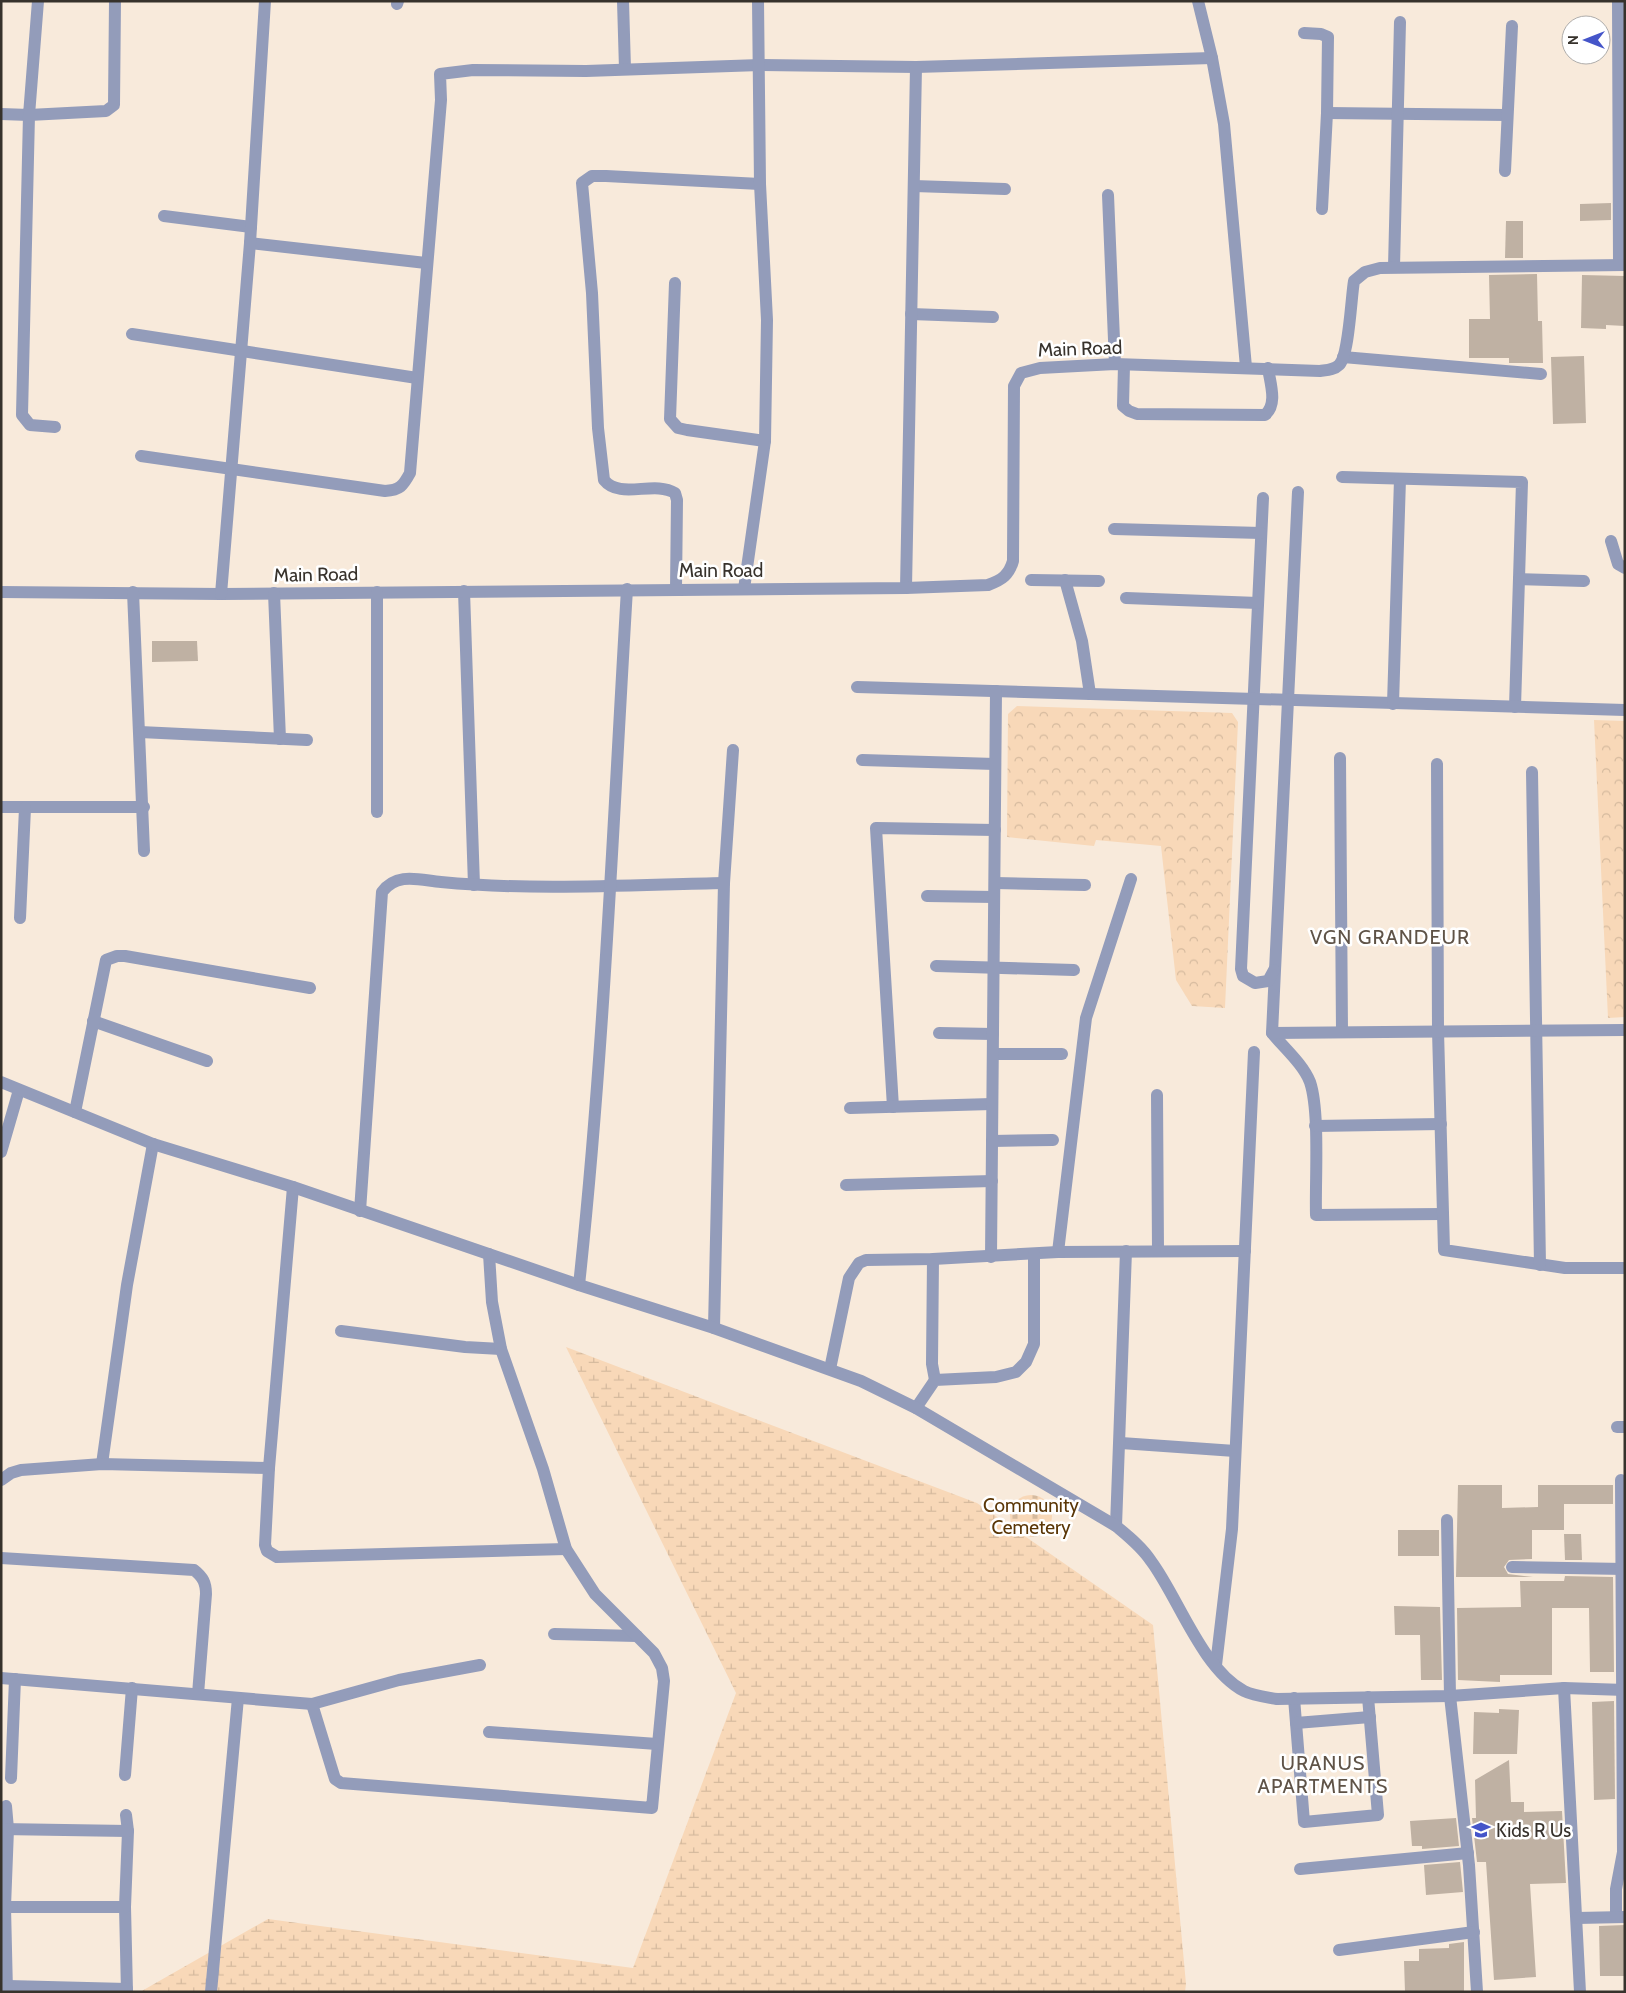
<svg xmlns="http://www.w3.org/2000/svg" width="1626" height="1993" font-family="Cabin,sans-serif">
	<defs>
		<pattern id="wetland-marsh" width="20" height="14" patternUnits="userSpaceOnUse" patternTransform="scale(1.25)"><rect width="20" height="14" fill="#f8d8b8"/><path d="M1 5h8M5 5V1M11 12h8M15 12V8" fill="none" stroke="#d5ba9e"/></pattern>
		<pattern id="cemetery-stones" width="16" height="16" patternUnits="userSpaceOnUse" patternTransform="scale(1.25)"><rect width="16" height="16" fill="#f8d8b8"/><path d="M2 7V4a2 2 0 0 1 4 0v3zM10 15v-3a2 2 0 0 1 4 0v3z" fill="#d5ba9e"/></pattern>
		<pattern id="park-crowns" width="20" height="18" patternUnits="userSpaceOnUse" patternTransform="scale(1.25)"><rect width="20" height="18" fill="#f8d8b8"/><path d="M2 6a3 3 0 1 1 6 0M12 15a3 3 0 1 1 6 0" fill="none" stroke="#d5ba9e"/></pattern>
	</defs>
	<rect width="100%" height="100%" fill="#f8eadb"/>
	<!-- wetland -->
	<polygon fill="url(#wetland-marsh)" points="566,1347 977,1503 1153,1625 1186,1984 1185,1992 140,1992 268,1919 633,1968 736,1693"/>
	<!-- cemetery -->
	<circle fill="url(#cemetery-stones)" cx="1031" cy="1516" r="21"/>
	<!-- park -->
	<g fill="url(#park-crowns)">
		<polygon points="1017,706 1232,713 1238,722 1225,1008 1192,1006 1176,980 1161,846 1096,840 1094,846 1007,837 1008,714"/>
		<polygon points="1594,720 1625,721 1625,1017 1608,1018"/>
	</g>
	<!-- building -->
	<g fill="#bfb1a3">
		<polygon points="1611,203 1611,220 1580,221 1580,204"/>
		<polygon points="1506,221 1523,221 1523,258 1505,258"/>
		<polygon points="1537,274 1538,321 1542,321 1543,363 1509,363 1509,358 1469,358 1469,319 1490,319 1489,275"/>
		<polygon points="1582,275 1625,276 1625,326 1606,325 1606,329 1581,328"/>
		<polygon points="1584,356 1586,423 1553,424 1551,357"/>
		<polygon points="152,641 197,641 198,661 152,662"/>
		<polygon points="1458,1485 1502,1485 1502,1508 1538,1507 1538,1485 1613,1485 1613,1504 1564,1504 1564,1530 1532,1530 1532,1559 1509,1560 1504,1567 1508,1574 1533,1577 1456,1577"/>
		<rect x="1398" y="1530" width="41" height="26"/>
		<polygon points="1564,1534 1581,1534 1582,1560 1565,1560"/>
		<polygon points="1565,1576 1613,1577 1614,1672 1590,1672 1589,1608 1552,1608 1552,1675 1500,1675 1500,1682 1458,1680 1457,1608 1521,1607 1520,1581 1564,1581"/>
		<polygon points="1394,1606 1440,1607 1442,1680 1421,1680 1420,1635 1395,1635"/>
		<polygon points="1614,1701 1615,1799 1594,1800 1592,1702"/>
		<polygon points="1499,1709 1519,1710 1517,1754 1473,1754 1474,1712 1499,1713"/>
		<polygon points="1509,1760 1511,1802 1524,1802 1524,1812 1562,1811 1566,1883 1530,1884 1536,1977 1494,1980 1486,1862 1477,1862 1472,1818 1476,1818 1475,1780"/>
		<polygon points="1456,1818 1459,1846 1422,1849 1422,1846 1412,1846 1410,1821"/>
		<polygon points="1460,1862 1463,1892 1426,1895 1424,1865"/>
		<polygon points="1625,1925 1625,1976 1600,1976 1599,1926"/>
		<polygon points="1464,1942 1464,1992 1405,1992 1404,1961 1419,1961 1419,1949 1449,1948 1449,1944"/>
	</g>
	<g fill="none" stroke-linecap="round" stroke-linejoin="round">
		<!-- minor -->
		<g stroke="#939cba" stroke-width="12">
			<polyline points="623,1 625,69"/>
			<polyline points="1198,1 1212,58 1224,124 1246,367"/>
			<polyline points="1618,1 1619,264"/>
			<polyline points="397,4 398,1"/>
			<polyline points="1304,33 1321,34 1328,37 1327,113 1322,209"/>
			<polyline points="1327,113 1507,115"/>
			<polyline points="1,114 29,115 38,1"/>
			<polyline points="1505,171 1512,26"/>
			<polyline points="914,186 1005,189"/>
			<polyline points="1108,195 1115,364"/>
			<polyline points="164,216 251,227"/>
			<polyline points="250,243 426,263"/>
			<polyline points="1394,267 1400,22"/>
			<polyline points="675,283 670,419 678,428 687,430 765,441"/>
			<polyline points="911,314 993,317"/>
			<polyline points="132,334 417,378"/>
			<polyline points="1343,357 1541,374"/>
			<path d="M1124 365 1123 406 1129 411 1137 414 1265 415C1278 404 1270 383 1268 368"/>
			<polyline points="55,427 30,425 22,415 29,115 106,111 114,105 115,1"/>
			<path d="M141 456 385 491C400 490 403 486 410 473L441 100 440 74 473 70 586 71 760 65 916 67 1212 58"/>
			<polyline points="1342,477 1522,482 1515,707"/>
			<path d="M1298 492 1272 1033C1284 1048 1303 1064 1310 1082 1320 1112 1315 1181 1316 1215L1443 1214"/>
			<polyline points="1263,498 1241,969 1243,976 1255,983 1268,981 1274,970"/>
			<polyline points="1114,529 1261,533"/>
			<polyline points="1611,541 1618,564 1625,568"/>
			<polyline points="1519,579 1584,581"/>
			<polyline points="1031,580 1099,581"/>
			<polyline points="1065,580 1082,641 1090,694"/>
			<polyline points="906,588 916,67"/>
			<path d="M676 589 677 500 675 493C654 480 620 500 604 480L598 428 592 293 582 183 592 176H606L760 184"/>
			<polyline points="744,589 765,441 767,320 760,184 758,1"/>
			<polyline points="464,591 474,885"/>
			<path d="M1 592 221 594 906 588 988 585C1002 580 1009 575 1013 561L1014 386 1021 373 1040 368 1115 364 1320 371C1327 370 1334 370 1339 365 1349 356 1351 298 1354 281L1365 272 1380 268 1625 265"/>
			<polyline points="133,592 144,851"/>
			<polyline points="377,592 377,812"/>
			<polyline points="274,593 280,739"/>
			<polyline points="221,594 250,243 265,1"/>
			<polyline points="1126,598 1258,603"/>
			<polyline points="857,687 1625,710"/>
			<polyline points="1393,704 1400,479"/>
			<polyline points="140,732 307,740"/>
			<polyline points="1340,758 1342,1032"/>
			<polyline points="862,760 995,764"/>
			<polyline points="1437,764 1438,1031 1444,1250 1565,1268 1625,1268"/>
			<polyline points="1532,772 1540,1265"/>
			<polyline points="1,807 144,807"/>
			<polyline points="995,883 1085,885"/>
			<polyline points="927,896 994,897"/>
			<polyline points="20,918 25,808"/>
			<polyline points="936,966 1074,970"/>
			<polyline points="93,1021 207,1061"/>
			<polyline points="939,1033 993,1034"/>
			<polyline points="1272,1033 1625,1030"/>
			<polyline points="993,1054 1062,1054"/>
			<polyline points="1157,1095 1158,1251"/>
			<polyline points="893,1107 876,828 995,830"/>
			<polyline points="850,1108 992,1104"/>
			<polyline points="75,1112 106,960 117,956 125,956 310,988"/>
			<polyline points="1315,1126 1441,1124"/>
			<polyline points="992,1141 1053,1140"/>
			<polyline points="1,1152 19,1090"/>
			<polyline points="846,1185 992,1181"/>
			<path d="M360 1211 382 892C397 872 419 880 441 882 535 891 630 885 724 883"/>
			<polyline points="1058,1252 1086,1018 1131,879"/>
			<polyline points="991,1257 996,691"/>
			<polyline points="933,1259 932,1364 935,1380"/>
			<path d="M579 1285C604 1054 613 822 627 589"/>
			<polyline points="714,1328 724,883 733,750"/>
			<polyline points="341,1331 465,1347 501,1349"/>
			<polyline points="830,1369 849,1278 859,1263 866,1260 933,1259 1058,1252 1245,1251"/>
			<polyline points="916,1408 935,1380 996,1377 1016,1372 1026,1362 1034,1344 1034,1254"/>
			<polyline points="1617,1427 1625,1427"/>
			<polyline points="1121,1443 1235,1451"/>
			<polyline points="102,1464 127,1285 153,1144"/>
			<polyline points="269,1468 265,1545 267,1551 277,1557 566,1549"/>
			<polyline points="1,1480 11,1473 21,1470 102,1464 269,1468 293,1187"/>
			<polyline points="1447,1520 1450,1696 1469,1865 1477,1992"/>
			<polyline points="1116,1526 1126,1251"/>
			<path d="M1 1558 194 1570C203 1577 206 1583 206 1594L198 1694"/>
			<polyline points="1512,1567 1625,1569"/>
			<polyline points="554,1634 637,1636"/>
			<polyline points="1216,1665 1232,1529 1254,1052"/>
			<polyline points="1,1678 312,1704 399,1680 480,1665"/>
			<polyline points="1564,1688 1580,1992"/>
			<polyline points="1294,1698 1304,1822 1378,1815 1368,1697"/>
			<polyline points="312,1704 335,1779 341,1783 652,1808 664,1681 662,1668 654,1653 595,1594 566,1549 543,1469 501,1349 492,1302 489,1254"/>
			<polyline points="1296,1723 1370,1717"/>
			<polyline points="489,1732 657,1744"/>
			<polyline points="125,1775 132,1688"/>
			<polyline points="11,1778 15,1679"/>
			<polyline points="6,1806 8,1829 5,1907 7,1992"/>
			<polyline points="126,1815 128,1831 125,1907 127,1992"/>
			<polyline points="1,1829 128,1831"/>
			<polyline points="1300,1869 1468,1853"/>
			<polyline points="1,1907 125,1907"/>
			<polyline points="1616,1917 1616,1889 1623,1852 1621,1480"/>
			<polyline points="1577,1918 1625,1917"/>
			<polyline points="1339,1950 1474,1932"/>
			<polyline points="8,1986 127,1989"/>
			<polyline points="211,1992 238,1698"/>
		</g>
		<!-- tertiary -->
		<path stroke="#939cba" stroke-width="12" d="M1 1082 153 1144 293 1187 579 1285 714 1328 861 1381 916 1408 1116 1526C1128 1536 1142 1547 1151 1561 1178 1597 1202 1669 1244 1691 1254 1696 1266 1697 1277 1699L1450 1696 1564 1688 1625 1690"/>
	</g>
	<!-- icons -->
	<defs>
		<g id="school-bare" transform="scale(1.5)"><path d="M0-5L7-2L0 1L-7-2ZM-4 1L0 2.5L4 1V4Q0 6-4 4Z" fill="#4555c9" stroke="#fff" stroke-width="2.5" paint-order="stroke"/></g>
	</defs>
	<g fill-rule="evenodd">
		<use href="#school-bare" x="1481" y="1830"/>
	</g>
	<g text-anchor="middle" stroke-width="5" stroke-linejoin="round" paint-order="stroke">
		<!-- street labels -->
		<g font-size="19" fill="#37322c" stroke="#fff">
			<text transform="translate(1080 348) rotate(-2)" y="7">Main Road</text>
			<text x="721" y="577">Main Road</text>
			<text transform="translate(316 574) rotate(-1)" y="7">Main Road</text>
		</g>
		<!-- park labels -->
		<g font-size="19" fill="#5a3606" stroke="#fff">
			<text x="1031" y="1512">Community<tspan x="1031" dy="22">Cemetery</tspan></text>
		</g>
		<!-- poi labels -->
		<g font-size="19" fill="#37322c" stroke="#fff" text-anchor="start">
			<text x="1496" y="1837">Kids R Us</text>
		</g>
		<!-- neighbourhood labels -->
		<g font-size="20" letter-spacing="1" fill="#5f5347" stroke="#fff">
			<text x="1390" y="944">VGN GRANDEUR</text>
			<text x="1323" y="1770">URANUS<tspan x="1323" dy="23">APARTMENTS</tspan></text>
		</g>
	</g>
	<!-- border -->
	<rect width="1626" height="1993" fill="none" stroke="#37322c" stroke-width="5"/>
	<!-- north arrow -->
	<g transform="translate(1586 40) rotate(270)"><circle r="24" fill="#ffffff" stroke="#afadab"/>
	<path d="M0-4L9 19L0 12L-9 19Z" fill="#4555c9"/>
	<text y="-8" font-size="14" font-weight="bold" text-anchor="middle" fill="#37322c">N</text>
	</g>
</svg>
